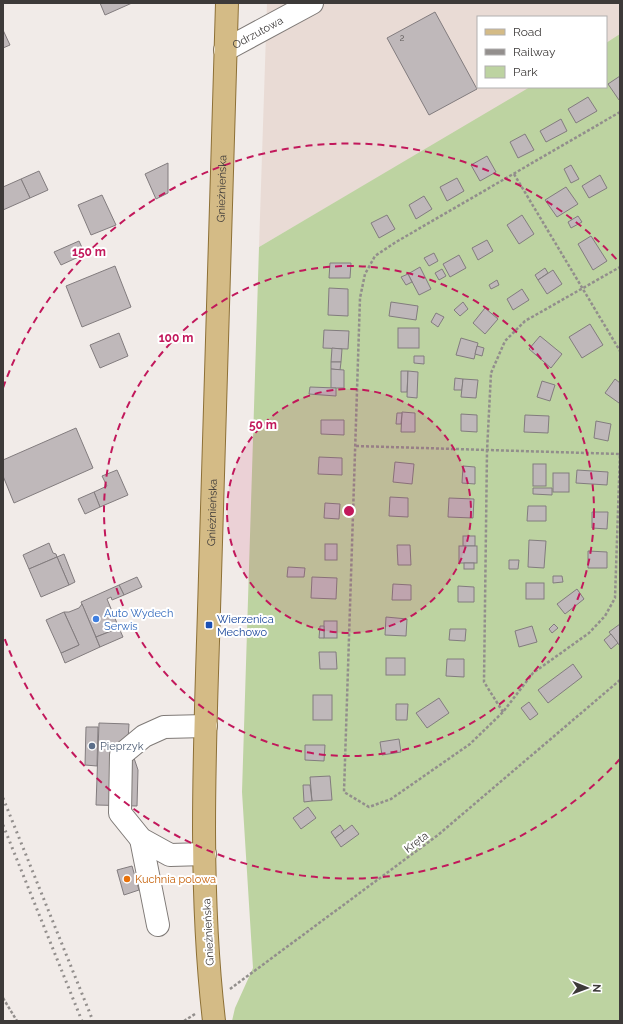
<svg xmlns="http://www.w3.org/2000/svg" width="623" height="1024" font-family="Raleway,sans-serif">
	<rect width="100%" height="100%" fill="#f1ebe8"/>
	<!-- built -->
	<polygon fill="#e9dbd5" points="267,3 620,3 620,35 606,44 606,17 478,17 478,87 532,87 259,247"/>
	<!-- green -->
	<polygon fill="#bdd3a1" points="620,34 620,1021 232,1021 235,1008 253,968 242,792 259,247 530,87 606,87 606,43"/>
	<!-- building -->
	<g fill="#bfb8ba" stroke="#827c7e">
		<polygon points="100,3 132,3 105,15"/>
		<polygon points="435,12 477,89 429,115 387,38"/>
		<polygon points="3,30 10,45 3,48"/>
		<polygon points="620,76 620,100 619,100 608,84"/>
		<polygon points="588,97 597,111 576,123 568,109"/>
		<polygon points="561,119 567,131 546,142 540,131"/>
		<polygon points="525,134 534,150 518,158 510,142"/>
		<polygon points="487,156 496,172 480,181 471,165"/>
		<polygon points="168,163 168,193 156,199 145,174"/>
		<polygon points="571,165 579,179 571,183 564,169"/>
		<polygon points="39,171 48,190 30,198 21,179"/>
		<polygon points="600,175 607,188 589,198 582,186"/>
		<polygon points="457,178 464,191 447,201 440,187"/>
		<polygon points="21,179 30,198 3,210 3,187"/>
		<polygon points="566,187 578,204 557,217 545,200"/>
		<polygon points="102,195 116,225 91,235 78,205"/>
		<polygon points="424,196 432,209 416,219 409,205"/>
		<polygon points="387,215 395,229 379,238 371,223"/>
		<polygon points="522,215 534,234 519,244 507,225"/>
		<polygon points="578,216 582,222 571,228 568,222"/>
		<polygon points="591,236 607,261 593,270 578,244"/>
		<polygon points="487,240 493,251 478,260 472,248"/>
		<polygon points="79,241 85,254 61,265 54,252"/>
		<polygon points="434,253 438,261 429,266 424,258"/>
		<polygon points="459,255 466,268 450,277 443,264"/>
		<polygon points="330,263 351,263 350,278 329,278"/>
		<polygon points="115,266 131,307 82,327 66,286"/>
		<polygon points="420,267 431,289 419,295 408,274"/>
		<polygon points="545,268 548,273 538,280 535,275"/>
		<polygon points="442,269 446,276 439,280 435,273"/>
		<polygon points="553,270 562,284 547,294 538,280"/>
		<polygon points="408,274 412,282 406,285 401,277"/>
		<polygon points="497,280 499,285 491,289 489,285"/>
		<polygon points="329,288 348,289 348,316 328,315"/>
		<polygon points="522,289 529,300 513,310 507,299"/>
		<polygon points="391,302 418,306 416,320 389,316"/>
		<polygon points="463,302 468,309 460,316 454,310"/>
		<polygon points="485,308 498,319 485,334 473,323"/>
		<polygon points="436,313 444,317 438,327 431,322"/>
		<polygon points="590,324 603,345 582,358 569,337"/>
		<rect x="398" y="328" width="21" height="20"/>
		<polygon points="324,330 349,331 348,349 323,348"/>
		<polygon points="119,333 128,356 100,368 90,345"/>
		<polygon points="540,336 562,354 551,368 529,349"/>
		<polygon points="461,338 478,343 474,359 456,355"/>
		<polygon points="477,346 484,348 482,356 475,354"/>
		<polygon points="332,348 342,349 341,362 331,362"/>
		<polygon points="414,356 424,356 424,364 414,363"/>
		<polygon points="331,362 341,362 340,370 331,369"/>
		<polygon points="331,369 344,370 344,388 331,388"/>
		<polygon points="401,371 408,371 407,392 401,392"/>
		<polygon points="408,371 418,372 417,398 407,397"/>
		<polygon points="455,378 463,379 462,390 454,390"/>
		<polygon points="463,379 478,380 476,398 461,397"/>
		<polygon points="615,379 620,383 620,402 619,403 605,393"/>
		<polygon points="542,381 555,385 550,401 537,397"/>
		<polygon points="310,387 336,388 336,396 309,394"/>
		<polygon points="402,412 415,413 415,432 401,432"/>
		<polygon points="397,413 402,413 401,424 396,424"/>
		<polygon points="461,414 477,415 477,432 461,431"/>
		<polygon points="525,415 549,416 548,433 524,432"/>
		<polygon points="321,420 344,420 344,435 321,434"/>
		<polygon points="596,421 611,424 608,441 594,438"/>
		<polygon points="76,428 93,468 14,503 3,476 3,460"/>
		<polygon points="319,457 342,458 342,475 318,474"/>
		<polygon points="395,462 414,464 412,484 393,482"/>
		<rect x="533" y="464" width="13" height="22"/>
		<polygon points="463,466 475,467 475,484 462,483"/>
		<polygon points="117,470 128,495 100,507 94,492 107,486 102,476"/>
		<polygon points="577,470 608,472 607,485 576,483"/>
		<rect x="553" y="473" width="16" height="19"/>
		<polygon points="533,488 552,488 552,495 533,494"/>
		<polygon points="94,492 100,507 85,514 78,499"/>
		<polygon points="390,497 408,498 408,517 389,516"/>
		<polygon points="449,498 474,499 473,518 448,517"/>
		<polygon points="325,503 340,504 339,519 324,518"/>
		<polygon points="528,506 546,506 546,521 527,521"/>
		<polygon points="592,512 608,512 607,529 592,528"/>
		<rect x="463" y="536" width="12" height="10"/>
		<polygon points="529,540 546,541 544,568 528,567"/>
		<polygon points="49,543 53,553 56,554 57,557 29,569 23,555"/>
		<rect x="325" y="544" width="12" height="16"/>
		<polygon points="397,545 410,545 411,565 398,565"/>
		<rect x="459" y="546" width="18" height="17"/>
		<polygon points="588,551 607,552 607,568 588,568"/>
		<polygon points="64,554 75,582 69,585 57,557"/>
		<polygon points="57,557 69,585 41,597 29,569"/>
		<polygon points="509,560 519,560 518,569 509,569"/>
		<rect x="464" y="563" width="10" height="6"/>
		<polygon points="288,567 305,568 304,577 287,577"/>
		<polygon points="553,576 562,576 563,582 553,583"/>
		<polygon points="137,577 142,587 124,595 119,585"/>
		<polygon points="312,577 337,578 336,599 311,598"/>
		<rect x="526" y="583" width="18" height="16"/>
		<polygon points="393,584 411,585 411,600 392,600"/>
		<polygon points="119,585 124,595 112,600 111,597 107,599 119,628 96,637 81,602"/>
		<polygon points="458,586 474,587 474,602 458,602"/>
		<polygon points="577,589 584,599 565,614 557,604"/>
		<polygon points="82,604 100,647 65,663 61,653 79,645 64,612 69,612 79,608"/>
		<polygon points="64,612 79,645 61,653 46,620"/>
		<polygon points="386,617 407,619 406,636 385,635"/>
		<rect x="324" y="621" width="13" height="17"/>
		<polygon points="554,624 558,628 552,633 549,629"/>
		<polygon points="620,624 620,646 609,632"/>
		<polygon points="320,626 324,626 324,638 319,638"/>
		<polygon points="532,626 537,642 519,647 515,631"/>
		<polygon points="119,628 123,637 100,647 96,637"/>
		<polygon points="450,629 466,629 465,641 449,640"/>
		<polygon points="611,634 618,643 611,649 604,640"/>
		<polygon points="319,652 336,652 337,669 320,669"/>
		<rect x="386" y="658" width="19" height="17"/>
		<polygon points="447,659 464,659 464,677 446,676"/>
		<polygon points="573,664 582,677 548,703 538,690"/>
		<rect x="313" y="695" width="19" height="25"/>
		<polygon points="439,698 449,713 427,728 416,713"/>
		<polygon points="529,702 538,714 530,720 521,708"/>
		<polygon points="396,704 408,704 407,720 396,720"/>
		<polygon points="99,723 129,724 128,740 138,770 137,806 96,805"/>
		<polygon points="86,727 98,727 97,766 85,765"/>
		<polygon points="399,739 401,752 382,755 380,742"/>
		<polygon points="305,745 325,745 324,761 305,760"/>
		<polygon points="330,776 332,800 312,801 310,777"/>
		<polygon points="303,785 310,785 312,801 304,802"/>
		<polygon points="308,807 316,818 301,829 293,818"/>
		<polygon points="340,825 344,831 335,838 331,832"/>
		<polygon points="352,825 359,834 341,847 335,838"/>
		<polygon points="132,866 139,890 124,895 117,870"/>
	</g>
	<g fill="none" stroke-linecap="round" stroke-linejoin="round">
		<!-- minor casing -->
		<g stroke="#7f7a77" stroke-width="24">
			<g id="minor">
				<path id="s1" d="M225 50 312 3"/>
				<polyline points="141,839 158,925"/>
				<polyline points="205,854 170,855 141,839 120,813 121,755 144,736 164,727 206,726"/>
			</g>
		</g>
		<!-- major casing -->
		<g stroke="#8d7036" stroke-width="24">
			<g id="major">
				<path id="s2" d="M214 1021C197 874 206 724 210 576 216 385 221 194 227 3"/>
			</g>
		</g>
		<!-- path -->
		<g stroke="#928e8c" stroke-width="2.5" stroke-dasharray="3 2" stroke-linecap="butt">
			<polyline points="620,112 396,242 375,256 365,274 360,298 344,792 369,807 391,799 470,744 503,712 533,673 589,633 605,616 615,598 620,453"/>
			<polyline points="514,174 620,351"/>
			<polyline points="356,446 620,454"/>
			<polyline points="503,712 484,682 487,451 491,373 505,341 525,321 620,267"/>
			<polyline points="230,989 438,835 620,680"/>
			<polyline points="3,998 17,1021"/>
			<polyline points="184,1021 195,1014"/>
		</g>
		<!-- minor -->
		<use href="#minor" stroke="#fff" stroke-width="22"/>
		<!-- major -->
		<use href="#major" stroke="#d4bb86" stroke-width="22"/>
		<!-- rail -->
		<g stroke="#938f8d" stroke-width="3" stroke-dasharray="2 4" stroke-linecap="butt">
			<polyline points="3,798 93,1021"/>
			<polyline points="3,825 82,1021"/>
		</g>
	</g>
	<!-- distance rings -->
	<circle cx="349" cy="511" r="122" fill="#c2185b" fill-opacity=".12"/>
	<g fill="none" stroke="#c2185b" stroke-width="2" stroke-dasharray="7 5">
		<circle cx="349" cy="511" r="122"/>
		<circle cx="349" cy="511" r="245"/>
		<path d="M620 759A367 367 0 0 1 3 634M3 388A367 367 0 0 1 620 263"/>
	</g>
	<!-- markers -->
	<circle fill="#3f7fe0" stroke="#fff" stroke-width="1.5" cx="96" cy="619" r="4"/>
	<rect fill="#1a4fb4" stroke="#fff" stroke-width="1.5" x="205" y="621" width="8" height="8" rx="2"/>
	<circle fill="#5c6f8a" stroke="#fff" stroke-width="1.5" cx="92" cy="746" r="4"/>
	<circle fill="#e8710a" stroke="#fff" stroke-width="1.5" cx="127" cy="879" r="4"/>
	<g text-anchor="middle" stroke-width="4" stroke-linejoin="round" paint-order="stroke">
		<!-- number labels -->
		<g font-size="9" fill="#5e5a59">
			<text x="402" y="41">2</text>
		</g>
		<!-- street labels -->
		<g font-size="11" fill="#3d3a39" stroke="#fff">
			<text dy="4" stroke="none"><textPath href="#s1" startOffset="37">Odrzutowa</textPath></text>
			<text dy="4" stroke="none"><textPath href="#s2" startOffset="833">Gnieźnieńska</textPath></text>
			<text dy="4" stroke="none"><textPath href="#s2" startOffset="509">Gnieźnieńska</textPath></text>
			<text transform="translate(416 842) rotate(-37)" y="4">Kręta</text>
			<text transform="translate(208 932) rotate(-93)" y="4">Gnieźnieńska</text>
		</g>
		<!-- shop labels -->
		<g font-size="11" fill="#366cbe" stroke="#fff" text-anchor="start">
			<text x="104" y="617">Auto Wydech<tspan x="104" dy="13">Serwis</tspan></text>
		</g>
		<!-- transit labels -->
		<g font-size="11" fill="#164399" stroke="#fff" text-anchor="start">
			<text x="217" y="623">Wierzenica<tspan x="217" dy="13">Mechowo</tspan></text>
		</g>
		<!-- service labels -->
		<g font-size="11" fill="#4e5e75" stroke="#fff" text-anchor="start">
			<text x="100" y="750">Pieprzyk</text>
		</g>
		<!-- food labels -->
		<g font-size="11" fill="#c56008" stroke="#fff" text-anchor="start">
			<text x="135" y="883">Kuchnia polowa</text>
		</g>
	</g>
	<circle cx="349" cy="511" r="6" fill="#c2185b" stroke="#fff" stroke-width="2"/>
	<g font-size="12" text-anchor="middle" font-weight="bold" fill="#c2185b" stroke="#fff" stroke-width="4" stroke-linejoin="round" paint-order="stroke">
		<text x="89" y="256">150 m</text>
		<text x="176" y="342">100 m</text>
		<text x="263" y="429">50 m</text>
	</g>
	<!-- border -->
	<rect width="623" height="1024" fill="none" stroke="#3d3a39" stroke-width="8"/>
	<!-- legend -->
	<rect x="477" y="16" width="130" height="72" fill="#ffffff" stroke="#b1b0b0"/>
	<rect x="485" y="29" width="20" height="6" fill="#d4bb86" stroke="#b1b0b0"/>
	<text x="513" y="36" font-size="12" fill="#3d3a39">Road</text>
	<rect x="485" y="49" width="20" height="6" fill="#938f8d" stroke="#b1b0b0"/>
	<text x="513" y="56" font-size="12" fill="#3d3a39">Railway</text>
	<rect x="485" y="66" width="20" height="12" fill="#bdd3a1" stroke="#b1b0b0"/>
	<text x="513" y="76" font-size="12" fill="#3d3a39">Park</text>
	<!-- north arrow -->
	<g transform="translate(587 988) rotate(91)" stroke="#ffffff" stroke-width="3" paint-order="stroke">
	<path d="M0-3L7 15L0 10L-7 15Z" fill="#3d3a39"/>
	<text y="-6" font-size="11" font-weight="bold" text-anchor="middle" fill="#3d3a39">N</text>
	</g>
</svg>
